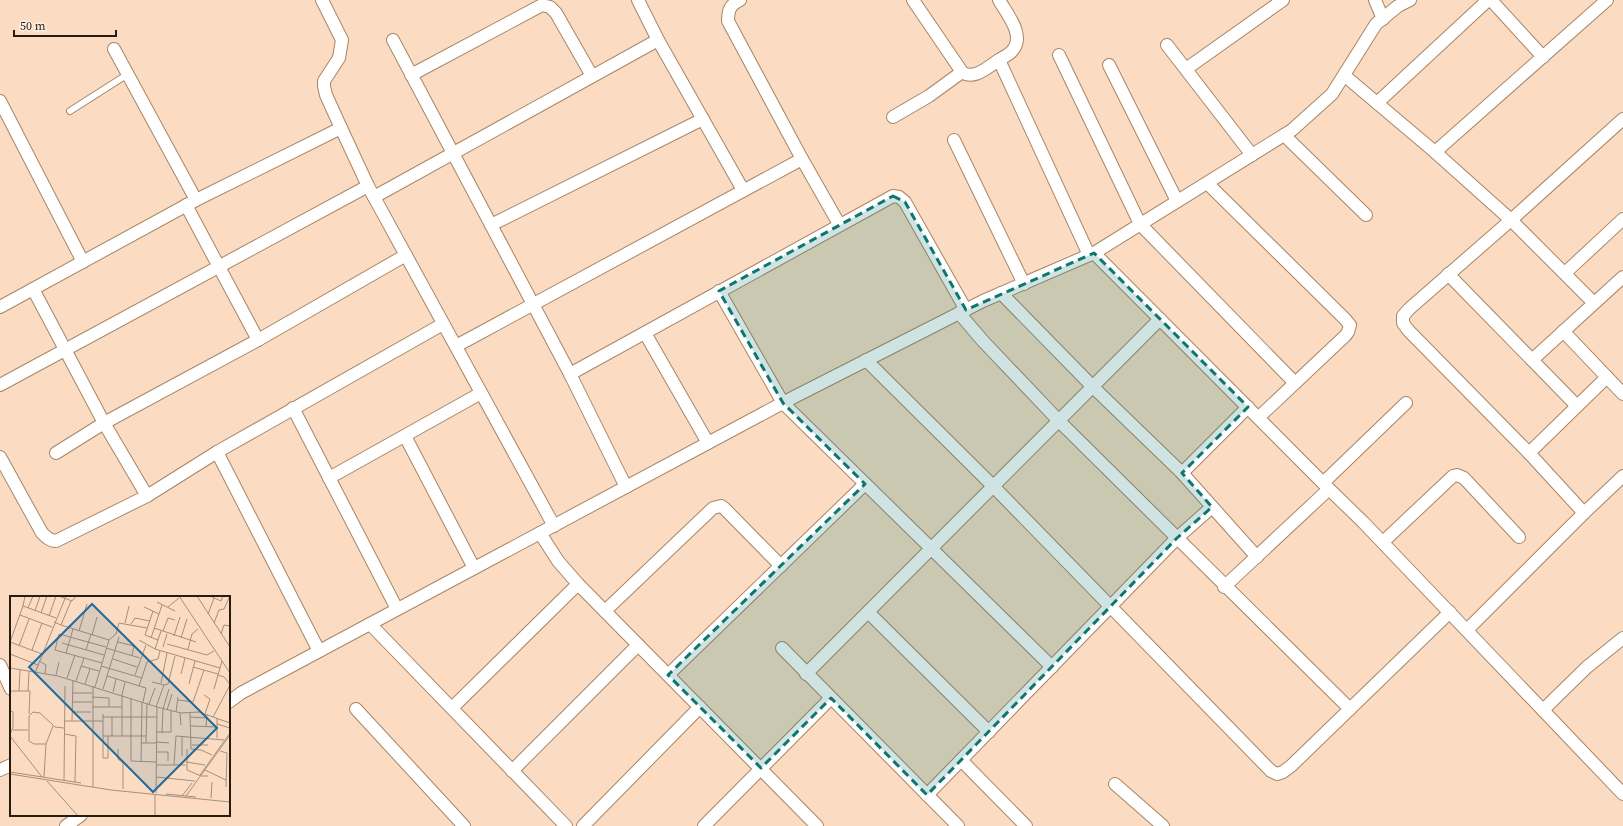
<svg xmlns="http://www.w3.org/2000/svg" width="1623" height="826" font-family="'Source Serif 4',serif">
	<rect width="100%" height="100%" fill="#fbdcc2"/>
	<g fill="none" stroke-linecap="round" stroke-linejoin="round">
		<!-- service casing -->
		<g stroke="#a78567" stroke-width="8">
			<polyline id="service" points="70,111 128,74"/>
		</g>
		<!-- minor casing -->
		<g stroke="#a78567" stroke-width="14">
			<g id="minor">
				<polyline points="322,0 342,40 339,58 324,81 324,86 326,95 341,128 368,186 554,526"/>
				<polyline points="638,0 658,40 743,190"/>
				<path d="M740 0C730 5 728 10 728 21L802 159 839 224"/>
				<path d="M913 0 962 72C974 81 989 66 999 60"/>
				<path d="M999 0C1007 14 1026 36 1012 51 1009 55 1003 57 999 60L1089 255"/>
				<polyline points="1375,0 1383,19"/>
				<polyline points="1491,0 1543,57"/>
				<polyline points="393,40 570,374 626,487"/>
				<polyline points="1167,45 1252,155"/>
				<polyline points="114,49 196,200"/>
				<polyline points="1059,55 1140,224 1295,383"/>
				<polyline points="1109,65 1177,201"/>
				<polyline points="1186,69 1283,0"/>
				<polyline points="411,75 542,5 550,7 556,13 592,76"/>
				<polyline points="1345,76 1435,152 1511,220 1594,303"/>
				<polyline points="0,101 83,262"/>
				<polyline points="1377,103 1488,0"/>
				<polyline points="893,117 929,96 962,72"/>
				<polyline points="1284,135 1366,215"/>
				<polyline points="954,140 1024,284"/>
				<polyline points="1435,152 1607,0"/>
				<polyline points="1207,183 1345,319 1350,325 1348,332 1345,336 1259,417"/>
				<polyline points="374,197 658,40"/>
				<polyline points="186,205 258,340"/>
				<polyline points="491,225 703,119"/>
				<polyline points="1094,253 1329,489 1363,522 1623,794"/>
				<polyline points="1565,273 1623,219"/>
				<polyline points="1448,274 1577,406"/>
				<polyline points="33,289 104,423 147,496"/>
				<polyline points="719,291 783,403 1052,667"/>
				<polyline points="1001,293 1093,387 1182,473 1257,557"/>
				<polyline points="0,307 196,200 341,128"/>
				<polyline points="959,313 982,340 1059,421 1350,709"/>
				<polyline points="1563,331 1623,394"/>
				<polyline points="645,333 708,443"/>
				<polyline points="456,346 802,159"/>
				<polyline points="866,360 993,486 1271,771 1277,774 1283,772 1291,766 1450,612"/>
				<polyline points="1532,360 1623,277"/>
				<polyline points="570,374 893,196 899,197 905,202 966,310"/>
				<polyline points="0,385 368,186"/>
				<polyline points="293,408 397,609"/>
				<polyline points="405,436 474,568"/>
				<polyline points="217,452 319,651"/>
				<polyline points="56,453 104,423 258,340 406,255"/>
				<polyline points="1529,453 1607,377"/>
				<path d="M0 457 42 533C46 537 50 541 56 541L147 496 217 452 443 324"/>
				<polyline points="1182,473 1248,407"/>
				<polyline points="329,478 481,393"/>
				<polyline points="1323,483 1406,403"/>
				<polyline points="1584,513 1529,453 1408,330 1403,323 1403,316 1409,309 1511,220 1623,119"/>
				<polyline points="540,533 558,561 578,584 817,826"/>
				<polyline points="1383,542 1453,476 1457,475 1464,478 1519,537"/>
				<polyline points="1224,587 1329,489"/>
				<polyline points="605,611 713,508 721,506 724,508 781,566"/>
				<polyline points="868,612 989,732"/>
				<polyline points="370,624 566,826"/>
				<polyline points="1467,630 1584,513 1623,476"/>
				<polyline points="782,648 958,826"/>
				<polyline points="0,665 11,689"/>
				<polyline points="806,674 1160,319"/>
				<polyline points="668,675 865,484"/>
				<polyline points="229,702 241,693 794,397 983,301 1094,253 1292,130 1332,94 1376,24 1398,6 1410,0"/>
				<polyline points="452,708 578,584"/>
				<polyline points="356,709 464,826"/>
				<polyline points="1543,710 1587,667 1623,638"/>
				<polyline points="961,760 1026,826"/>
				<polyline points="0,770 11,765"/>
				<polyline points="512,771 638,645"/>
				<polyline points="1115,784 1163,826"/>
				<polyline points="927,795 1177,538 1212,507"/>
				<polyline points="66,826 81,815"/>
				<polyline points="583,826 700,707"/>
				<polyline points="704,826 831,698"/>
			</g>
		</g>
		<!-- service -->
		<use href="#service" stroke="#fff" stroke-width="6"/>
		<!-- minor -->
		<use href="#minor" stroke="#fff" stroke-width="12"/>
	</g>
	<!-- marked area -->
	<path fill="#0f766e" fill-opacity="0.2" stroke="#0f766e" stroke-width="3" stroke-dasharray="8 5" stroke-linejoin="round" d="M893 196 905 202 966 310 1094 253 1248 407 1182 473 1212 507 1177 538 927 795 831 698 761 768 668 675 865 484 783 403 719 291Z"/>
	<!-- overview -->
	<g transform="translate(10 596)">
		<rect width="220" height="220" fill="#fbdcc2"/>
		<path fill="none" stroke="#a78f7a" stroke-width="1" d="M15 0 13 10 46 22M49 0 62 5 66 0M169 0 220 77M187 0 220 51M200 0 211 5 213 0M147 6 165 15M134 11 149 18M158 11 169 2M18 12 23 0M25 15 30 0M143 15 135 39 148 44M31 17 37 0M198 18 204 2M10 19 42 31M39 20 46 0M44 26 51 29 61 5M115 27 119 10M204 27 209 14 214 13 220 0M121 28 125 22 140 25M51 29 99 44M144 32 186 46M69 35 77 8M153 35 158 22 165 24M211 38 214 29 220 30M82 39 87 21M164 40 170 21M141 42 152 9M171 42 177 23M129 44 145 53 210 72M0 46 13 10M0 46 32 58M108 46 124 50 122 59M52 47 94 59M157 48 197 59 204 55M9 50 19 23M153 51 157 38M96 52 130 62M145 53 151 35M178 53 182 38 188 33M22 54 32 27M76 54 81 38M56 57 63 33M0 58 28 69M103 63 127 71M29 65 36 69 35 78M92 67 45 54 49 38 96 51M71 70 89 75M91 70 132 82M183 71 208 78M0 72 48 80 147 111 171 117 189 116 220 127M25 77 56 0M171 78 175 62M46 79 49 66M125 79 136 49M208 79 214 81 220 88M97 80 136 92 133 106M57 82 65 59M66 85 74 62M142 86 154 89M151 87 157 57M75 88 80 73M179 88 185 65M129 90 137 66 148 63 150 55M85 91 99 44 106 38 109 27 137 32M93 93 109 41M204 93 212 65M0 95H20L19 118M9 95 10 74M18 95 19 75M103 96 106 83M63 97H82M194 99 200 103 195 118M82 101 99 102V111M121 102V165L147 166M168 104 183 106 194 74M63 106H82M139 108 145 92M82 111H112M146 111 154 89 158 88 165 60M157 114 162 98M0 115 3 116V131L0 139M63 116H81M166 116 168 101M170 117 171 129M180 117 181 153M93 118V162H98V140M93 121H147M102 121V140M180 121 197 122M203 121 220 89M54 125H93M62 125 63 84M207 128 220 132M181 130 207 131M196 131 197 118M3 134H18M147 136H161V115M152 137 153 113 159 93M54 138 66 140 65 186M0 140 32 181M93 140H136M112 140V99L115 86M207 142V122M147 146 159 147M131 147H147M136 147 137 107M36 148 43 130M182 149H198M108 153V163L113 167V193M177 153V174L191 180H198M181 153 191 154 202 159M210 155 217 157 216 191M147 156H158V165M172 160V140M131 166 132 106M176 166 195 169M146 169H176M164 169 166 140 214 144M195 174 216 184M0 176 71 187M0 178 101 194 220 206M190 179 220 137M34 181 36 148H24L19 145V120L23 116 30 117 45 131 54 132M146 181 185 185M37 185 68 220M54 185 55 90M83 191V90M146 197 147 111M156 198 186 201M172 200 182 187M176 200 220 139M201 202 202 186M145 220V199"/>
		<path fill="#1f6b9e" fill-opacity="0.15" stroke="#1f6b9e" stroke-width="2" d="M82 8 207 132 143 196 19 71Z"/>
		<rect width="220" height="220" fill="none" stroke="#281b0f" stroke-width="2"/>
	</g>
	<!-- scale -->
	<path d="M14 30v6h102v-6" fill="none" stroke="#281b0f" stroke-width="2"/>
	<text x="20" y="30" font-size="12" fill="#281b0f" stroke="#fcede0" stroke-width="3" paint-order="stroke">50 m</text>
</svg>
